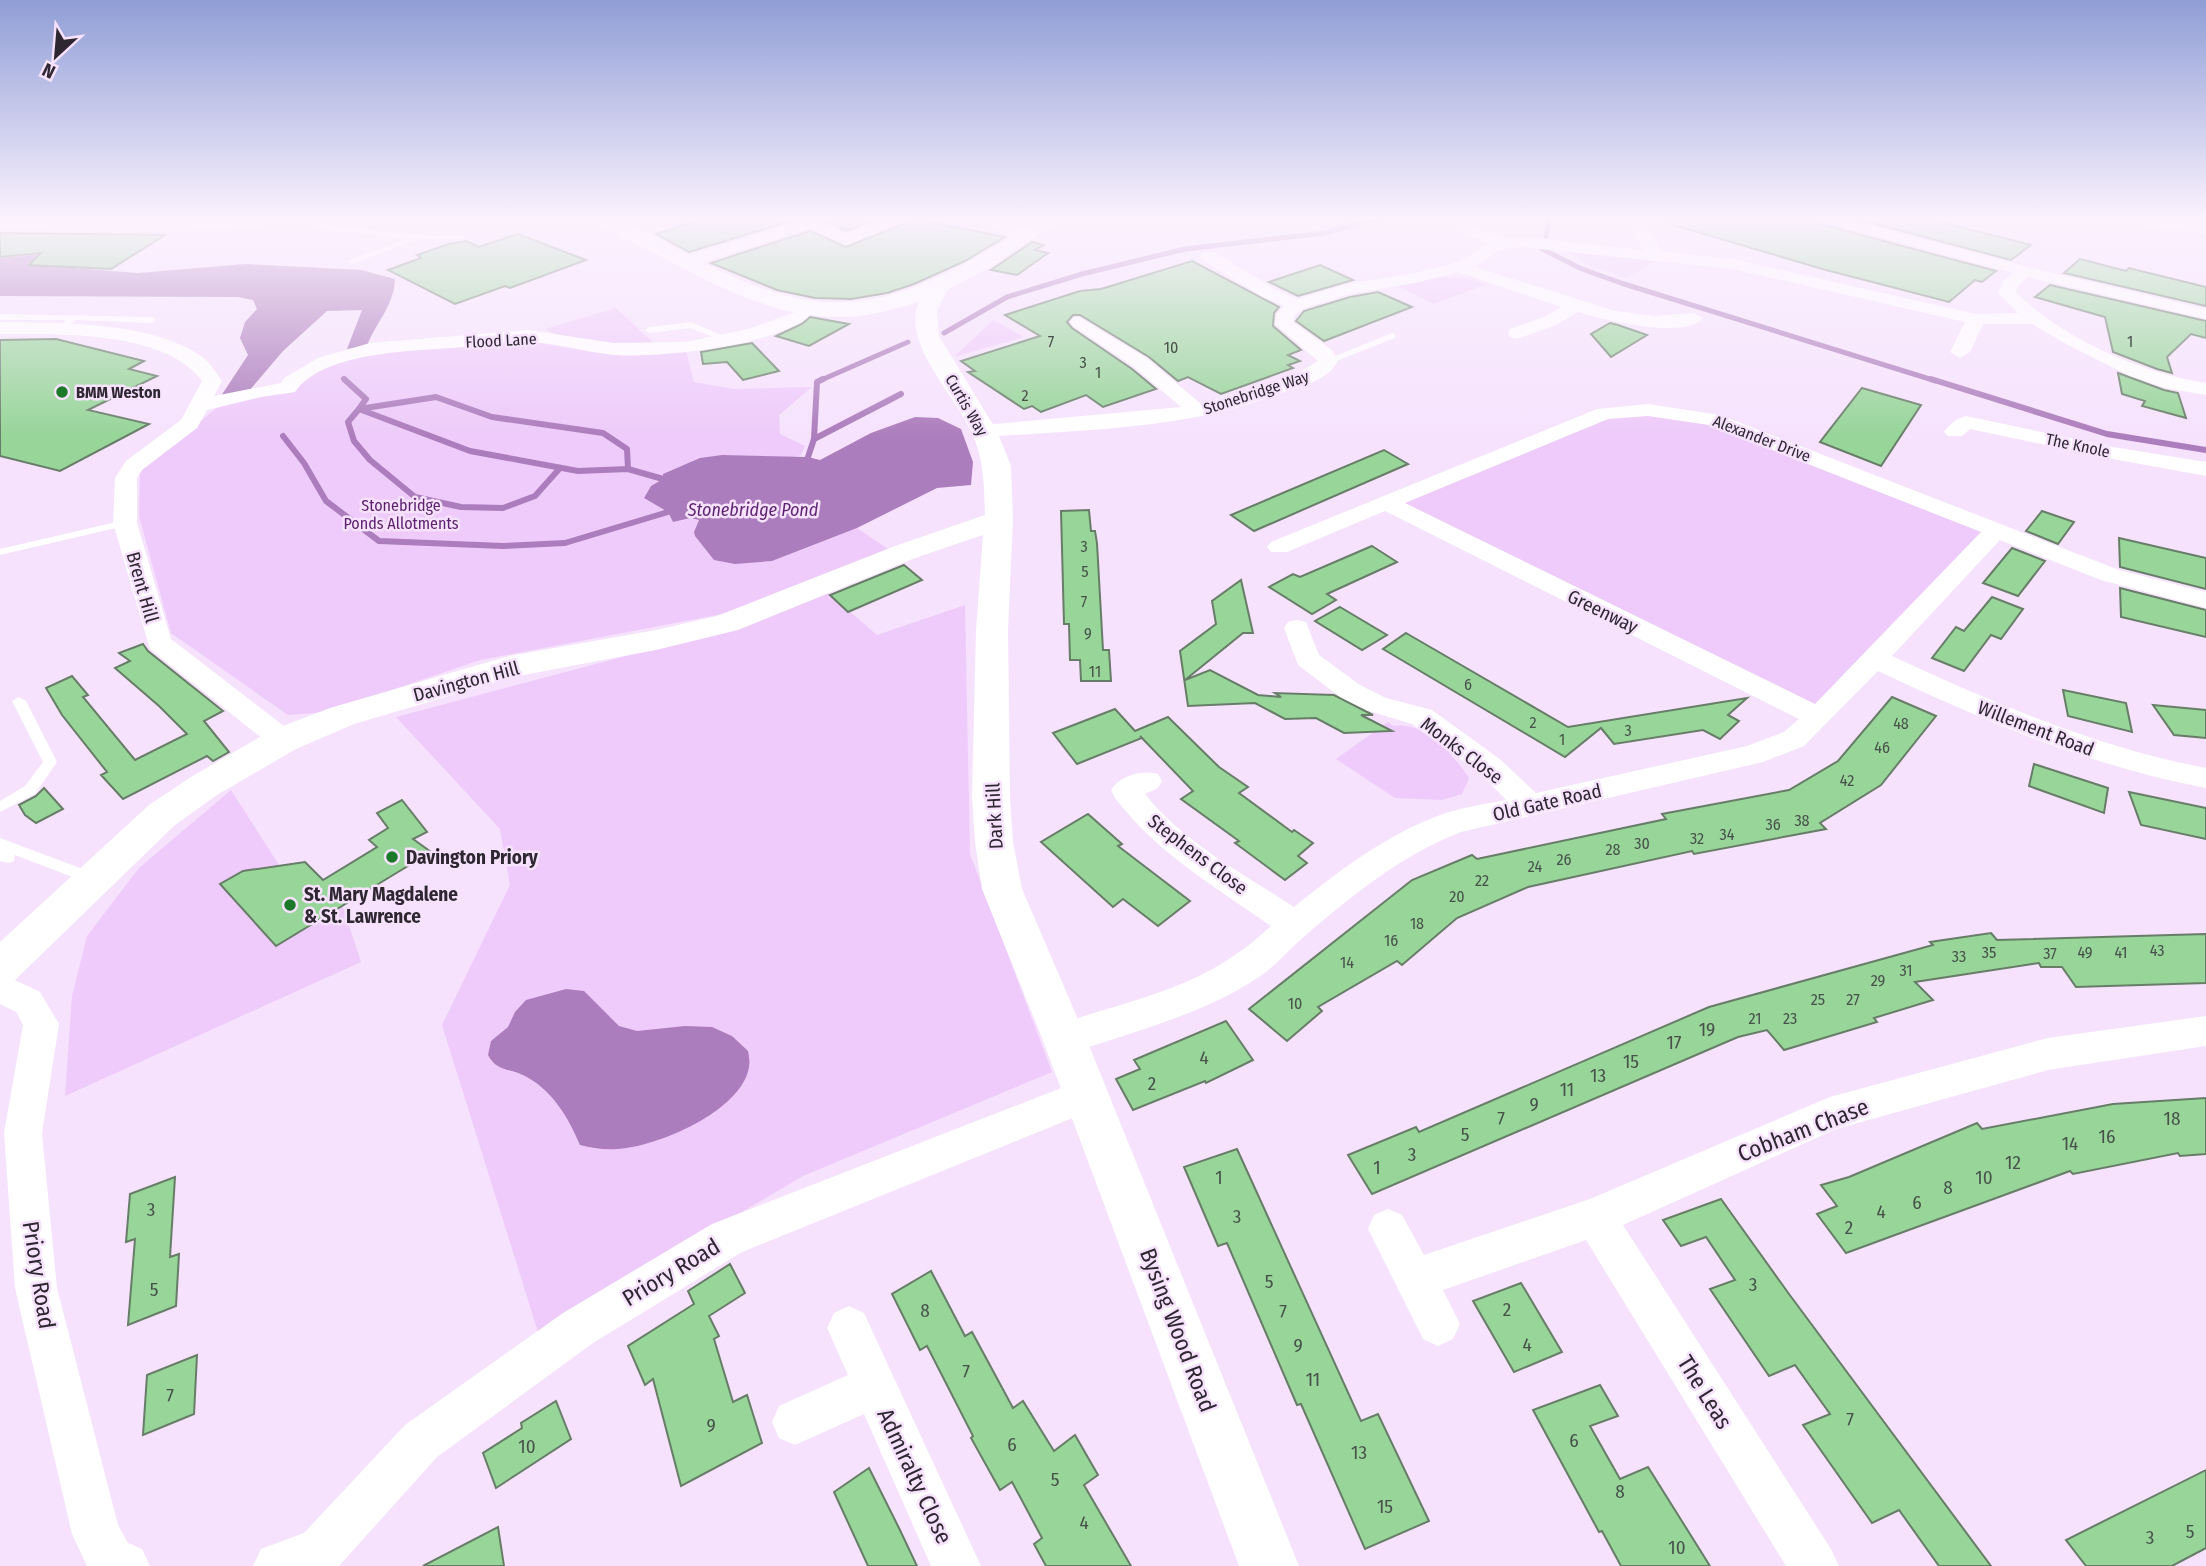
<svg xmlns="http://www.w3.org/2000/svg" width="2206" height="1566" font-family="'Fira Sans Condensed',sans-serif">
	<rect width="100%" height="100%" fill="#f6e2fd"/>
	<!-- green -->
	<g fill="#eecbfa">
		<polygon points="1555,244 1664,255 1627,278 1588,265"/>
		<polygon points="1442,277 1464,278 1487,284 1434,304 1393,284"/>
		<path d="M616 308 659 348C622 346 577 347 545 329Z"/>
		<polygon points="993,320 1024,337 954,357"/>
		<polygon points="528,341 593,352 686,351 694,382 735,389 812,387 779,415 780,434 805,446 801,455 794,457 700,458 651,486 644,498 668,512 673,522 696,518 699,520 694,532 723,562 772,561 857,528 891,551 738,611 480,660 327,712 288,715 171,633 139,516 140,471 220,405 255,395 288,393 297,389 306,377 359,351"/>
		<polygon points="1604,413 1679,413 1997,529 1819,717 1388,504"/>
		<polygon points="828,593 877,635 965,605 970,854 1052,1072 803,1176 538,1332 442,1025 510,885 500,829 396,717 732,628"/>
		<path d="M1388 722 1394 726C1424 721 1454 755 1469 778L1462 794 1442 800 1395 798 1336 759Z"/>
		<polygon points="231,790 279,865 314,903 330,893 343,907 361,962 65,1096 72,996 87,936 139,868"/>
	</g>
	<!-- water -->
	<g fill="#ac7dbc">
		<path d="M43 254 33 265 138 273 245 264 361 270 395 279C394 306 376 322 367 346L347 349 362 310 327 311 283 351 248 392 219 399 248 355 240 338 245 322 257 309 253 300 238 297 0 296V258Z"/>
		<polygon points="915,417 938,418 961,429 973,462 971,485 937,488 857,528 772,561 735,564 714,560 695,536 694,532 699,520 691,518 673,522 668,512 644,498 651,486 663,479 663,474 700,458 722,455 808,457 820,460 871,433"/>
		<path d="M566 989 584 991 619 1026 637 1031 685 1026 712 1027 732 1036 748 1051C749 1056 750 1062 749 1067 742 1111 657 1147 617 1149 604 1150 592 1148 580 1145 568 1117 553 1091 525 1076 510 1068 497 1072 488 1055L491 1041 508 1027 515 1012 526 1000Z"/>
	</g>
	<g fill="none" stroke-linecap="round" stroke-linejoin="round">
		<!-- stream-far1 -->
		<g stroke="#ac7dbc" stroke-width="5">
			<polyline points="1546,218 1549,222 1546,236"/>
			<polyline points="1542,249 1582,269 1621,283 1936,381"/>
			<polyline points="944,333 1007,297 1082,274 1185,249 1324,233 1379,218"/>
			<polyline points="344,379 346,381"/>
			<polyline points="819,381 908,342"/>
		</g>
		<!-- stream -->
		<g stroke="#ac7dbc" stroke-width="6">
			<polyline points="344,379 366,399 359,409 470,451 578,471 628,469 663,479"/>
			<polyline points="1931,379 2107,434 2206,450"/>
			<polyline points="283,436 304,463 326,501 379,541 503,546 565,543 668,512"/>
			<polyline points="814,439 817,382 823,379"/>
			<polyline points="808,457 814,439 901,394"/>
			<polyline points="560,468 535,496 503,508 461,507 415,497 370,460 354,441 348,422 359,409 436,397 492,417 603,433 627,449 628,469"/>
		</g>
	</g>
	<!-- building -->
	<g fill="#97d599" stroke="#677d67" stroke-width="2">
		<polygon points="705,218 793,218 794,220 689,252 656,234"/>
		<polygon points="820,218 880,218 846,231"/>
		<polygon points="910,218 1005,237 965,261 914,284 887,293 851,299 815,298 777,290 711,263 810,231 846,247 906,223"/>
		<polygon points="1671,218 1816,218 1820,224 1996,271 1982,282 1975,280 1949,302 1826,270 1670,224"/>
		<polygon points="1853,218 1924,218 2031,245 2011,260"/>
		<polygon points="0,233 165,235 111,269 29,265 41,253 0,257"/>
		<polygon points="518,234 586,260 510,288 505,286 455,304 388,270 421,258 417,255 449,244 466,241 479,247"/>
		<polygon points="1032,242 1044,245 1035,250 1048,253 1017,275 991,270"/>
		<polygon points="2080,259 2126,271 2129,268 2206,287 2206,306 2064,273"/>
		<polygon points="1192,261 1279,307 1274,313 1273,326 1301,350 1288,355 1300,361 1288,365 1293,368 1221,394 1188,377 1178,381 1149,357 1080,315 1073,315 1067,322 1072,328 1132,369 1156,389 1103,407 1086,395 1041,412 1032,406 1024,409 968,372 975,371 961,361 1040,336 1005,315 1080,291 1101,289"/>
		<polygon points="1320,265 1353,280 1298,296 1269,282"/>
		<polygon points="2050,285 2206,321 2206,338 2191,334 2167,357 2172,373 2157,369 2113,352 2105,317 2035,297"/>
		<polygon points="1378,292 1412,307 1324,341 1296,321 1304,311 1350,297"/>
		<polygon points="810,317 849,324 809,346 776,336 802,324"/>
		<polygon points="1610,323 1618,325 1647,335 1611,357 1591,334"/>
		<polygon points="56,339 144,361 129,369 157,376 88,410 149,424 60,471 0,456 0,340"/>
		<polygon points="752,343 779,371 743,380 727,362 703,364 701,352"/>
		<polygon points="2118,373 2164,390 2178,393 2186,418 2142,406 2145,401 2122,394"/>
		<polygon points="1862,388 1921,405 1881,466 1820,442"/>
		<polygon points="1384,450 1408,464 1254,531 1231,515"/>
		<polygon points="1089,510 1091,531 1095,531 1097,543 1103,650 1109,650 1111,681 1081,681 1080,660 1070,660 1069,624 1064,624 1061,511"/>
		<polygon points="2042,511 2074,522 2058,544 2026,531"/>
		<polygon points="2119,538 2206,558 2206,589 2120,567"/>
		<polygon points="1372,546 1397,562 1327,594 1336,600 1312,614 1269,587 1293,574 1300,577"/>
		<polygon points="2012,548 2045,561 2018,596 1983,583"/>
		<polygon points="904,565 922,580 848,612 830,595"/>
		<polygon points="1241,580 1253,633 1243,633 1185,680 1210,670 1258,695 1281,697 1275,693 1334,695 1373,715 1361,715 1392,731 1344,733 1316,718 1285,719 1255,703 1188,706 1180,651 1216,624 1212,601"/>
		<polygon points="2120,588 2206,610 2206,637 2121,617"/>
		<polygon points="1992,597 2023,609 2001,639 1991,635 1964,671 1932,658 1956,627 1964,631"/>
		<polygon points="1340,607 1387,635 1362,650 1315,621"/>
		<polygon points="1406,633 1568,727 1747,698 1728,715 1739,721 1720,739 1703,730 1614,744 1601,728 1565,757 1383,649"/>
		<polygon points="143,644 148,651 223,711 204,721 229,752 213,761 207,756 123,799 101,775 107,772 62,715 46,688 72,676 88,695 83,697 135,760 187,734 159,706 115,668 130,661 119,653"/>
		<polygon points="2063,690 2126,703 2132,732 2068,716"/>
		<polygon points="1892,697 1936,716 1881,785 1820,823 1826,829 1694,854 1692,851 1528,887 1457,918 1402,965 1397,961 1318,1007 1322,1011 1287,1041 1249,1009 1412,880 1472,855 1477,859 1666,819 1662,814 1789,790 1838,761"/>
		<polygon points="2153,705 2206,710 2206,738 2174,735"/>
		<polygon points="1115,709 1135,731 1168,717 1219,767 1248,787 1239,793 1292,832 1294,830 1313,843 1298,856 1307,863 1285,880 1235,843 1239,841 1181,799 1193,791 1140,736 1142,738 1077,764 1053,733"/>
		<polygon points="2034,764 2108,788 2104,813 2029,786"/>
		<polygon points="44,788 63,809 36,823 25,815 19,805 36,796"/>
		<polygon points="2129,792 2206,808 2206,839 2141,825"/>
		<polygon points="402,800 427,832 413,839 431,852 276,946 220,884 243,871 305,862 323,880 377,847 369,840 388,828 377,813"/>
		<polygon points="1088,814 1122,844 1118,846 1190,901 1158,926 1123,899 1113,907 1041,842"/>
		<polygon points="1991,933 1997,940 2206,934 2206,983 2076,987 2062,967 2041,967 2039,963 1915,982 1933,1000 1874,1018 1877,1022 1784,1050 1767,1030 1738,1037 1372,1194 1348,1155 1416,1127 1419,1132 1709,1007 1933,945 1930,942"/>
		<polygon points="1226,1021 1253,1060 1206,1083 1205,1081 1133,1110 1116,1079 1140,1069 1134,1060"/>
		<polygon points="2206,1098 2206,1154 2180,1156 2178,1153 2073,1174 2070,1171 1846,1253 1817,1214 1837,1206 1821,1185 1849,1177 1977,1123 1982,1129 2113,1104"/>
		<polygon points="1237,1149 1361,1421 1378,1414 1429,1521 1365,1549 1301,1404 1297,1405 1227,1243 1218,1246 1184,1167"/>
		<polygon points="175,1177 170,1257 179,1254 176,1306 128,1325 135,1239 126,1242 130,1194"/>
		<polygon points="1721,1199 1789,1294 1991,1566 1939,1566 1899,1510 1872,1523 1803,1425 1830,1414 1795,1365 1769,1376 1710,1289 1735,1280 1706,1237 1681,1246 1663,1220"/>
		<polygon points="730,1264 745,1293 709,1316 719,1336 714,1339 733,1402 747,1395 762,1443 681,1486 653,1379 645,1385 628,1346 694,1304 688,1291"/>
		<polygon points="931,1271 965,1336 972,1332 1013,1408 1023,1401 1054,1451 1075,1435 1098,1475 1084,1485 1131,1566 1046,1566 1034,1544 1042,1538 1012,1482 1000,1490 971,1438 973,1436 927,1346 920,1350 892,1294"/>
		<polygon points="1521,1283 1562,1352 1514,1372 1473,1301"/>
		<polygon points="197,1355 194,1414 143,1435 147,1375"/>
		<polygon points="1600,1385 1618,1416 1590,1426 1620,1479 1648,1467 1710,1566 1621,1566 1602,1531 1599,1532 1533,1410"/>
		<polygon points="556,1401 571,1439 496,1488 483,1453 522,1428 521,1423"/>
		<polygon points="869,1468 899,1528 917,1566 868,1566 834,1492"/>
		<polygon points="2206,1470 2206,1548 2172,1566 2086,1566 2066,1540"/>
		<polygon points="498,1527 504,1566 423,1566"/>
	</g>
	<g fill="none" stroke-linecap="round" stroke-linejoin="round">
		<!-- service -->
		<g fill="#fff" fill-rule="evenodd">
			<polygon points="311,218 318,218 326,226 434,236 461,235 465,237 461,239 419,239 352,264 348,262 349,260 409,238 324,230 313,224"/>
			<polygon points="621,218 632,218 611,225 607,223"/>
			<polygon points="0,314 152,317 156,320 152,323 76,320 61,331 57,328 66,320 0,320"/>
			<polygon points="691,322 733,340 726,342 690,328 649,333 645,330 649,327"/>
			<polygon points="1392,333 1395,334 1395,338 1331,363 1323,361"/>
			<polygon points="125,520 130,523 129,525 0,555 0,549"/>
			<polygon points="19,697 26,701 57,762 35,794 0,812 0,801 25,786 43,762 12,701"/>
			<polygon points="0,838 96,874 99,878 96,882 91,884 15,855 14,861 9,863 0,861 0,849 3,850 0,849"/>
		</g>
		<!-- minor -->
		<g fill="#fff" fill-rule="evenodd">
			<polygon points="796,218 815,218 846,234 886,218 907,218 905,221 845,245 810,228 692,266 686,267 678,262 680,258 798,221"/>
			<polygon points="1045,218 1067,218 1048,227 1031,240 1019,240 1017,237 1019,234"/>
			<path d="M1444 218H1462L1475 227 1506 239 1521 237 1643 250 1628 218H1644L1660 251 1733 259 1976 314 2018 313 1998 293 2003 281 2013 273 1821 221 1819 218H1844L2028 267 2206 309V319L2028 277 2017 287 2016 292C2062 339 2142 373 2206 383V395L2165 388 2130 376 2068 345 2032 324H1983L1970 352 1960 358 1950 352 1965 322 1733 269 1521 247 1500 250 1475 267 1616 311 1655 316 1694 313 1703 318C1684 340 1603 320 1578 312L1556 325 1517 339 1510 337 1508 333 1510 329 1544 317 1561 307 1458 272 1415 283 1349 294 1303 309 1295 315 1293 322 1332 350 1338 361C1328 380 1303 386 1284 392 1255 402 1227 412 1197 417 1127 430 1055 432 984 437L977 435 973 431 977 427 984 425 1181 407 1134 367 1073 326 1070 322 1073 318 1079 317 1148 359 1201 404 1294 376 1318 361 1275 324 1277 313 1284 306 1263 297 1202 260 1200 256 1202 252H1214L1275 289 1298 299 1346 284 1415 273 1453 263 1466 259 1488 243 1463 233Z"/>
			<polygon points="2127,218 2164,218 2206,224 2206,234 2135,223"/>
			<path d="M807 304 816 309C789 346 657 358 613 355 585 352 557 343 529 342 508 341 486 345 465 347 419 351 324 350 295 392L261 397 207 410 197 428 142 470 137 478V523L171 639 293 733 297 740 293 747 283 750 273 747 150 649 113 523 115 478 126 461 181 420 202 381C165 330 57 334 0 334V322C60 323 150 321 201 356 210 362 216 372 222 381L214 396 281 383 284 378 318 358 370 343 528 330 614 343 685 342 748 329 793 313 801 305Z"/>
			<path d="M1648 404 1720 415 2119 570 2206 592V608L2101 580 2000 540 1892 656C1994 703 2095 747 2206 768V788C2090 766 1984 721 1878 671L1804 746 1763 762 1461 832C1402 855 1354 894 1307 934 1290 948 1277 965 1259 977 1216 1006 1166 1022 1117 1038 1096 1044 1072 1056 1051 1049L1046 1038 1051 1027C1136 997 1202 991 1271 926 1215 887 1157 853 1115 798L1111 790C1119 776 1142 769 1158 774L1162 781 1158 788 1145 794C1184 843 1242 873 1294 907 1340 870 1387 834 1443 814 1464 807 1485 804 1506 800L1481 774 1412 724 1366 710 1340 697 1298 665 1284 628 1288 622 1297 620 1306 622 1319 655 1360 685 1386 698 1432 710 1501 760 1536 793 1747 746 1784 732 1799 719 1385 511 1287 552H1271L1267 547 1271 542 1597 409ZM1648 416 1709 425 1981 532 1815 704 1405 503 1608 419Z"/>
			<path d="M1966 416 2113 447 2206 462V476L2113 459 1970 429 1962 436H1948L1944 432C1950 424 1957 418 1966 416Z"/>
			<polygon points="0,973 40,992 59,1024 42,1133 57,1288 118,1525 128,1543 142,1549 150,1566 87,1566 72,1534 15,1288 4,1133 23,1025 16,1012 0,1004"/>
			<polygon points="2206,1016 2206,1046 2048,1070 1836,1129 1623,1225 1831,1549 1839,1566 1786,1566 1586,1240 1443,1290 1460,1324 1453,1339 1438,1346 1423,1339 1368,1229 1374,1215 1388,1209 1402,1215 1424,1255 1590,1199 1830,1097 2048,1038"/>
			<polygon points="1087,1078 1100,1083 1106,1095 1100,1107 742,1252 593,1343 437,1457 339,1566 253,1566 261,1549 304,1533 405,1425 563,1313 712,1224"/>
			<polygon points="849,1306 864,1313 981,1566 931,1566 864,1414 795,1445 779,1438 772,1422 779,1406 848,1375 827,1328 834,1313"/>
		</g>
		<!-- tertiary -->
		<path fill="#fff" fill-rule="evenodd" d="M588 218C626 216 654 237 687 254 822 327 883 314 1011 237L985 222 983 218H1006L1035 237 992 266 947 290 937 311 939 336 997 431 1011 466 1013 520 1008 630 1010 796 1013 842 1022 889 1086 1038 1299 1566H1239L1042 1038 982 889 975 842 972 796 976 630 983 535 915 558 738 630 656 650 513 677 354 724 296 749 217 795 175 825 15 980 0 985V942L149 805 191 777 270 731 330 708 509 656 656 630 717 616 895 546 985 515C984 485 984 459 971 431 955 396 900 340 919 302 894 309 868 317 840 317 748 317 673 257 591 222Z"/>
		<!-- secondary -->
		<polygon fill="#fff" fill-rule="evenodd" points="0,218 283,218 280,222 273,224 175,232 0,230"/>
	</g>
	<!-- sky -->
	<linearGradient id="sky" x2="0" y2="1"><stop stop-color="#909ed6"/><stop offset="0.5" stop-color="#fbf2fe"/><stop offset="1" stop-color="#fbf2fe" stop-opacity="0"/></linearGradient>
	<rect width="2206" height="437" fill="url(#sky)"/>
	<!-- markers -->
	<g fill="#1b7929" stroke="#f6e2fd" stroke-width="2.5">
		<circle cx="62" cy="392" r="7"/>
		<circle cx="392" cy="857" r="7"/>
		<circle cx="290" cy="905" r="7"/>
	</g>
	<g text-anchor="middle" stroke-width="5" stroke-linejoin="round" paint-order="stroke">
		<!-- far-street labels -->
		<g font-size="16" fill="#2e2731" stroke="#f6e2fd">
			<text transform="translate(501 340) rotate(-3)" y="6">Flood Lane</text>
			<text transform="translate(1256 392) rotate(-18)" y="6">Stonebridge Way</text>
			<text transform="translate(967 405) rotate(60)" y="6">Curtis Way</text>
			<text transform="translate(1762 438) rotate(21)" y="6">Alexander Drive</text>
			<text transform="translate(2078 445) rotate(12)" y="6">The Knole</text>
		</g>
		<!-- number labels -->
		<g font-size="16" fill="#48524b">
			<text x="1051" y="347">7</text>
			<text x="2130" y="347">1</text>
			<text x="1171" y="353">10</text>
			<text x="1083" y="368">3</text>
			<text x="1098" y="378">1</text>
			<text x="1025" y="401">2</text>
			<text x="1084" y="552">3</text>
			<text x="1085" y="577">5</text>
			<text x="1084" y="607">7</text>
			<text x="1088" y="639">9</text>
			<text x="1095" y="677">11</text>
			<text x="1468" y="690">6</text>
			<text x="1533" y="728">2</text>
			<text x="1901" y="729">48</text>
			<text x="1628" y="736">3</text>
			<text x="1562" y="745">1</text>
			<text x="1882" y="753">46</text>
			<text x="1847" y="786">42</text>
			<text x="1802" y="826">38</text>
			<text x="1773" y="830">36</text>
			<text x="1727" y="840">34</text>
			<text x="1697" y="844">32</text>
			<text x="1642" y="849">30</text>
			<text x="1613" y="855">28</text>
			<text x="1564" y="865">26</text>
			<text x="1535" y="872">24</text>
			<text x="1482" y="886">22</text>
			<text x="1457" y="902">20</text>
			<text x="1417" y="929">18</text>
			<text x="1391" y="946">16</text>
			<text x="2157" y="956">43</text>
			<text x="1989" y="958">35</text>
			<text x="2085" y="958">49</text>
			<text x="2121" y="958">41</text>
			<text x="2050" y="959">37</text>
			<text x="1959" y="962">33</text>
			<text x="1347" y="968">14</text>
			<text x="1906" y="976">31</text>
			<text x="1878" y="986">29</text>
			<text x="1818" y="1005">25</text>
			<text x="1853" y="1005">27</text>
			<text x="1295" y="1009">10</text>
			<text x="1755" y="1024">21</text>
			<text x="1790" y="1024">23</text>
		</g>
		<!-- far-poi labels -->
		<g font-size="16" font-weight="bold" fill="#2e2731" stroke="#f6e2fd" text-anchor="start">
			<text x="76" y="398">BMM Weston</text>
		</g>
		<!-- far-park labels -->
		<g font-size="16" fill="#5c226e" stroke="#f6e2fd">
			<text x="401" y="511">Stonebridge<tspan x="401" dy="18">Ponds Allotments</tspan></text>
		</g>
		<!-- far-water labels -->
		<g font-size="18" font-style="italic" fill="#602572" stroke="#f6e2fd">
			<text x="753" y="516">Stonebridge Pond</text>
		</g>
		<!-- street labels -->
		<g font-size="19" fill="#2e2731" stroke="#f6e2fd">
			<text transform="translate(143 587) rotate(74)" y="7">Brent Hill</text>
			<text transform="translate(1603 611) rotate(26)" y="7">Greenway</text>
			<text transform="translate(466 681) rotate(-15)" y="7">Davington Hill</text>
			<text transform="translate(2036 728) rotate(21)" y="7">Willement Road</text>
			<text transform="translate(1462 750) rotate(37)" y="7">Monks Close</text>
			<text transform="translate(1547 802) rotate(-13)" y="7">Old Gate Road</text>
			<text transform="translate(994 816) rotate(-93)" y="7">Dark Hill</text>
			<text transform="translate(1198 854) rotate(37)" y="7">Stephens Close</text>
		</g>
		<!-- poi labels -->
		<g font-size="19" font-weight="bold" fill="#2e2731" stroke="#f6e2fd" text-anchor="start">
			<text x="406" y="864">Davington Priory</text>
			<text x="304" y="901">St. Mary Magdalene<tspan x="304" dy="22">&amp; St. Lawrence</tspan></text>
		</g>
		<!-- near-number labels -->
		<g font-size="19" fill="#48524b">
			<text x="1707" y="1036">19</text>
			<text x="1674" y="1049">17</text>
			<text x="1204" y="1064">4</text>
			<text x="1631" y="1068">15</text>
			<text x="1598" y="1082">13</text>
			<text x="1152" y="1090">2</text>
			<text x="1567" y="1096">11</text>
			<text x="1534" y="1111">9</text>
			<text x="1501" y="1125">7</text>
			<text x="2172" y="1125">18</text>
			<text x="1465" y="1141">5</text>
			<text x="2107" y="1143">16</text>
			<text x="2070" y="1150">14</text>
			<text x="1412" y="1161">3</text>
			<text x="2013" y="1169">12</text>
			<text x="1377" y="1174">1</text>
			<text x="1219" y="1184">1</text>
			<text x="1984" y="1184">10</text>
			<text x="1948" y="1194">8</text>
			<text x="1917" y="1209">6</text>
			<text x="151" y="1216">3</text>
			<text x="1881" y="1218">4</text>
			<text x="1237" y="1223">3</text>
			<text x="1849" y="1234">2</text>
			<text x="1269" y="1288">5</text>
			<text x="1753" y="1291">3</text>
			<text x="154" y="1296">5</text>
			<text x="1507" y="1316">2</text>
			<text x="925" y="1317">8</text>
			<text x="1283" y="1318">7</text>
			<text x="1527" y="1351">4</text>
			<text x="1298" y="1352">9</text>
			<text x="966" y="1378">7</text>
			<text x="1313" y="1386">11</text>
			<text x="170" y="1402">7</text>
			<text x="1850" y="1426">7</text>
			<text x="711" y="1432">9</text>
			<text x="1574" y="1447">6</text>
			<text x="1012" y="1451">6</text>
			<text x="527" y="1453">10</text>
			<text x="1359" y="1459">13</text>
			<text x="1055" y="1486">5</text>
			<text x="1620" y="1498">8</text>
			<text x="1385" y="1513">15</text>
			<text x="1084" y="1529">4</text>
			<text x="2190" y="1538">5</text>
			<text x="2150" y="1544">3</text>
			<text x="1677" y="1554">10</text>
		</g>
		<!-- near-street labels -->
		<g font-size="23" fill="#2e2731" stroke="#f6e2fd">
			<text transform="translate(1803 1130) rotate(-21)" y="8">Cobham Chase</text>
			<text transform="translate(671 1272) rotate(-31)" y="8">Priory Road</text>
			<text transform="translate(39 1275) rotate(81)" y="8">Priory Road</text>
			<text transform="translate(1178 1330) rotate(69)" y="8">Bysing Wood Road</text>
			<text transform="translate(1705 1392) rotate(58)" y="8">The Leas</text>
			<text transform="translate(915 1476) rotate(65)" y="8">Admiralty Close</text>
		</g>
	</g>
	<!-- north arrow -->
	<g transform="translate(56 56) rotate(206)" stroke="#f6e2fd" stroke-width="5" paint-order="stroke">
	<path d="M0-5L12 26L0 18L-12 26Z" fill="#2e2731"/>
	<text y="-10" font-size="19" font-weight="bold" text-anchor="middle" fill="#2e2731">N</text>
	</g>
</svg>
